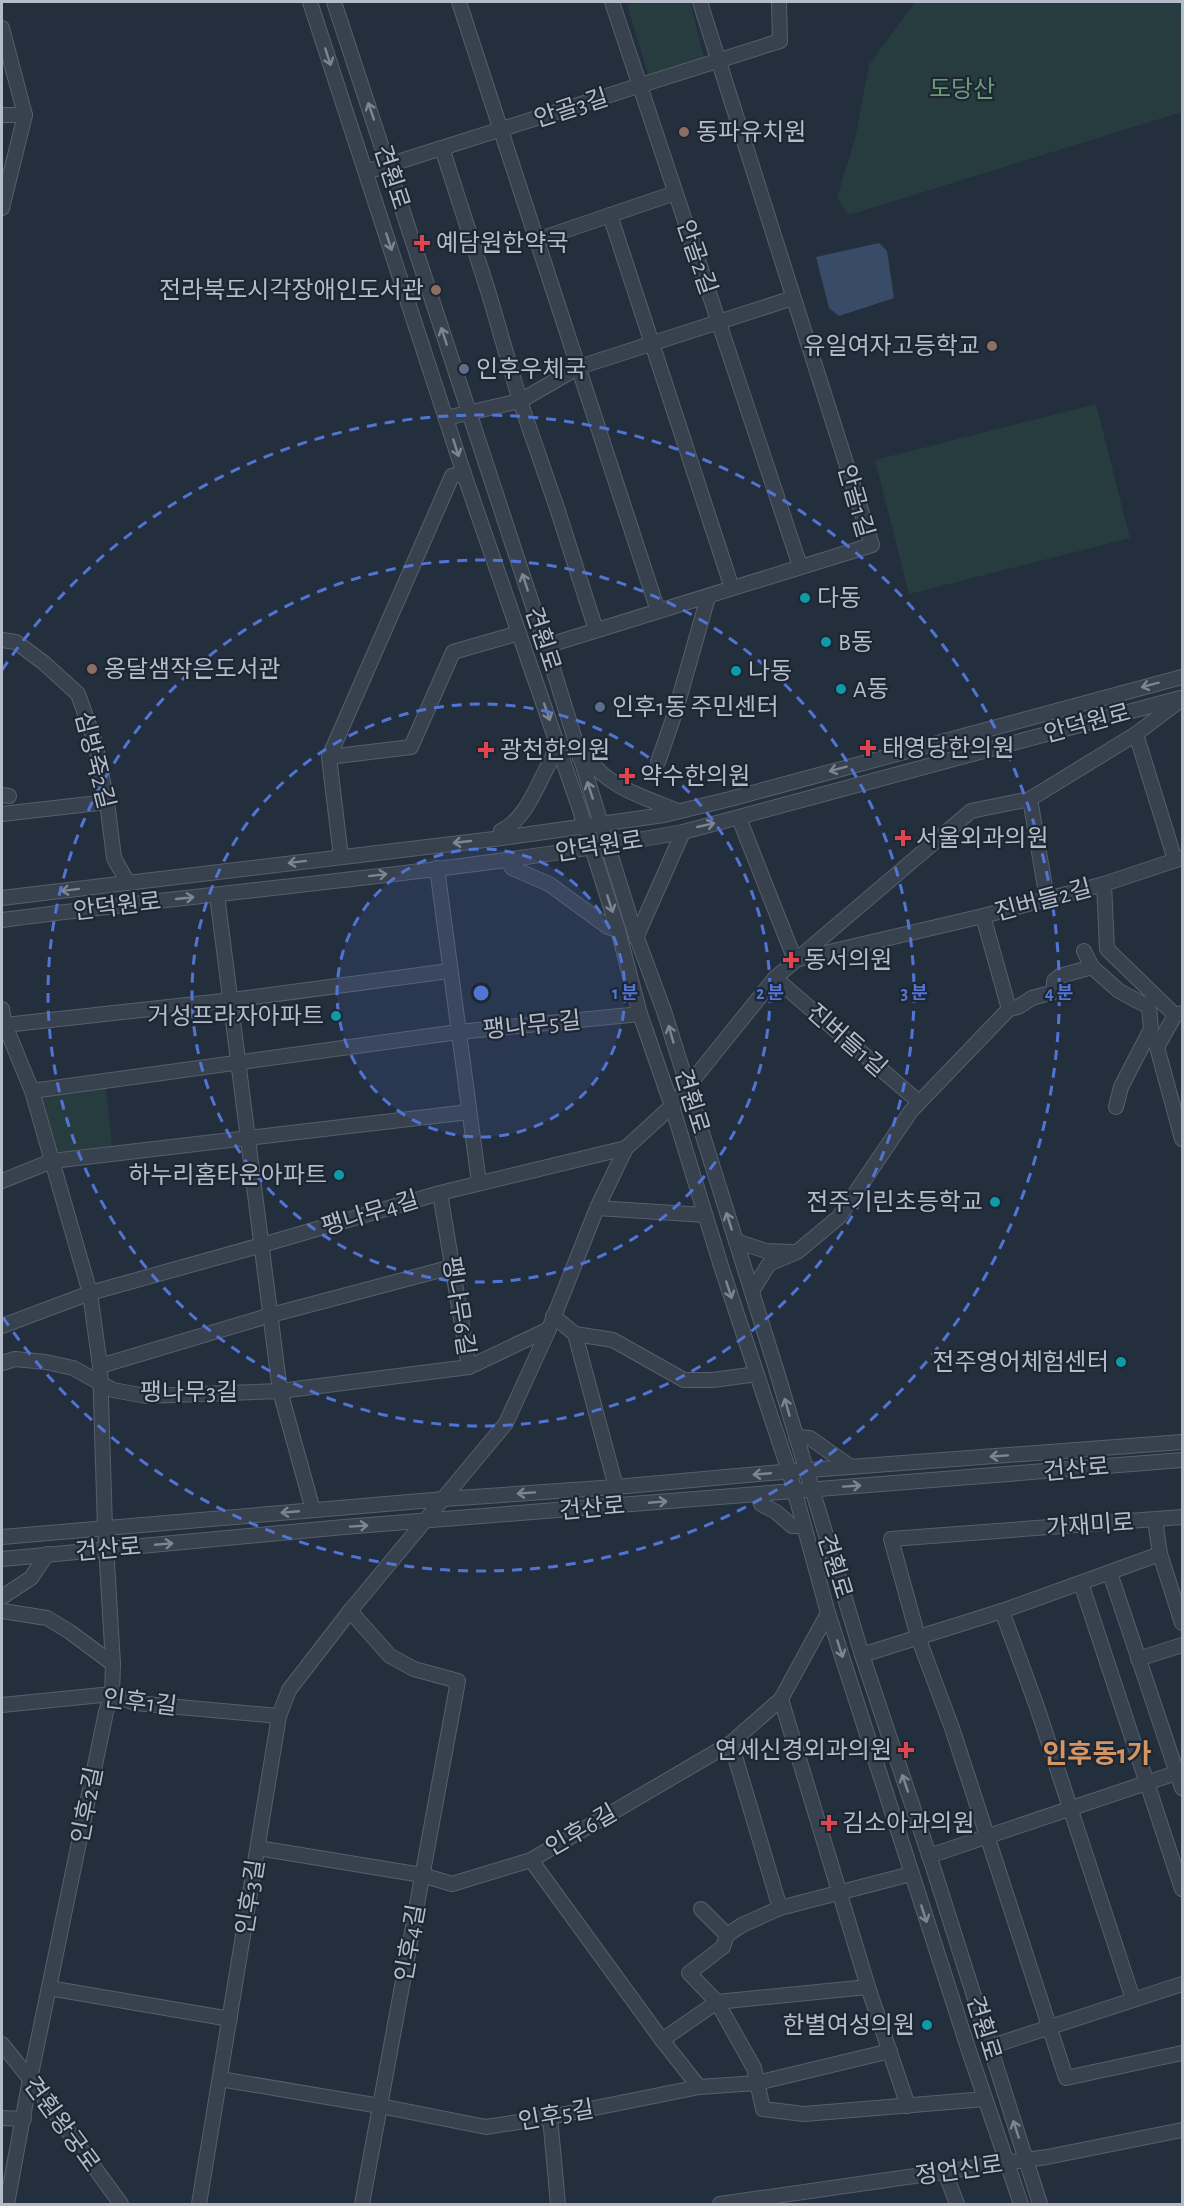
<svg xmlns="http://www.w3.org/2000/svg" width="1184" height="2206" font-family="'Alegreya Sans','Noto Sans KR',sans-serif">
	<rect width="100%" height="100%" fill="#242f3e"/>
	<!-- green -->
	<g fill="#263c3f">
		<polygon points="642,2 690,2 705,62 649,77 627,5"/>
		<polygon points="915,2 1182,2 1182,112 849,215 837,198 855,139 869,65"/>
		<polygon points="1096,404 1130,538 909,594 875,460"/>
		<polygon points="105,1081 113,1154 51,1158 32,1091"/>
	</g>
	<!-- water -->
	<polygon fill="#394c67" points="879,243 887,251 894,298 839,316 829,308 816,257"/>
	<g fill="none" stroke-linecap="round" stroke-linejoin="round">
		<!-- minor casing -->
		<g stroke="#565f6c" stroke-width="16">
			<g id="minor">
				<polyline points="310,2 464,474 579,807 618,930 640,1014 672,1106 721,1266 789,1471 828,1613 969,2051 1021,2204"/>
				<polyline points="334,2 546,646 634,930 664,1011 776,1369 862,1655 934,1870 1040,2204"/>
				<polyline points="459,2 658,611"/>
				<polyline points="612,2 800,566"/>
				<polyline points="2,28 25,115 2,208"/>
				<polyline points="2,115 25,115"/>
				<polyline points="442,148 489,294 520,401 557,508 596,630"/>
				<polyline points="366,172 780,41 779,2"/>
				<polyline points="610,215 732,588"/>
				<polyline points="537,240 675,193"/>
				<polyline points="446,418 520,401 579,367 793,298"/>
				<polyline points="2,640 16,642 44,663 78,694 95,742 107,802 114,858 128,883"/>
				<polyline points="546,646 872,545 700,2"/>
				<polyline points="1136,734 1175,860"/>
				<polyline points="329,757 411,747 453,652 519,633"/>
				<path d="M580 758 587 756C606 787 646 798 678 811"/>
				<polyline points="658,762 675,713 708,597"/>
				<polyline points="2,795 9,796"/>
				<polyline points="1030,799 1047,899"/>
				<polyline points="2,814 107,802"/>
				<polyline points="739,818 795,960 983,916 1104,884 1182,858"/>
				<path d="M502 838 501 831C526 819 536 787 549 764L553 756 554 740"/>
				<polyline points="341,857 329,757 452,476 464,474"/>
				<polyline points="508,860 512,868 549,884 608,927 618,930"/>
				<polyline points="437,868 479,1183"/>
				<polyline points="1104,884 1107,949 1175,1015"/>
				<polyline points="217,895 280,1391 313,1510"/>
				<polyline points="2,898 502,838 664,815 730,799 1182,677"/>
				<path d="M2 920C229 890 458 873 683 832L1180 698"/>
				<polyline points="636,938 683,832"/>
				<polyline points="1092,967 1119,991 1149,1007 1151,1029 1121,1087 1116,1107"/>
				<polyline points="775,978 919,1102"/>
				<polyline points="2,1009 5,1025 32,1091 90,1293 100,1366 105,1528 113,1664 112,1694 106,1712 30,2079 7,2204"/>
				<polyline points="1009,1009 1018,1007 1032,998 1054,992 1054,981 1060,976 1092,967 1084,951"/>
				<polyline points="1182,1013 1175,1015 1157,1047 1182,1139"/>
				<polyline points="5,1025 232,1000 449,971"/>
				<polyline points="32,1091 458,1032 640,1014"/>
				<polyline points="2,1181 52,1161 469,1112"/>
				<polyline points="440,1193 469,1367"/>
				<polyline points="597,1208 705,1215"/>
				<polyline points="736,1241 766,1251 792,1252"/>
				<polyline points="752,1291 769,1264 797,1252 839,1217 911,1111 1009,1009 983,916"/>
				<polyline points="553,1316 575,1334 616,1487"/>
				<polyline points="2,1326 90,1293 262,1245 440,1193 626,1148"/>
				<polyline points="575,1334 613,1340 684,1380 713,1380 757,1374"/>
				<polyline points="2,1363 15,1359 46,1362 73,1368 113,1390 146,1396 280,1391 469,1367 549,1329"/>
				<polyline points="100,1366 271,1315 452,1267"/>
				<polyline points="796,1437 810,1438 851,1467"/>
				<polyline points="758,1494 761,1504 776,1512 792,1526 804,1526"/>
				<polyline points="1182,1517 891,1539 918,1637 952,1728 1066,2078 1182,2053"/>
				<polyline points="1155,1520 1160,1554 1182,1623"/>
				<polyline points="2,1537 444,1499 616,1487 770,1473 1182,1442"/>
				<polyline points="2,1559 344,1527 1182,1460"/>
				<polyline points="1110,1573 1182,1788"/>
				<polyline points="1081,1583 1182,1889"/>
				<polyline points="2,1597 31,1578 47,1554"/>
				<polyline points="2,1611 47,1618 70,1632 113,1664"/>
				<polyline points="350,1611 390,1656 414,1669 458,1681 362,2204"/>
				<polyline points="1002,1611 1037,1707 1133,1999"/>
				<polyline points="862,1655 1002,1611 1160,1554"/>
				<polyline points="1138,1659 1182,1645"/>
				<polyline points="781,1699 868,1987 908,2106"/>
				<polyline points="2,1705 112,1694 135,1703 279,1716"/>
				<polyline points="731,1743 780,1908"/>
				<polyline points="258,1848 422,1875 452,1884 531,1860 731,1743 781,1699 828,1613"/>
				<polyline points="929,1856 1182,1771"/>
				<polyline points="531,1860 662,2040 699,2087"/>
				<polyline points="911,1874 780,1908 742,1925 727,1935 723,1947 689,1973 717,2002 754,2068 763,2109 804,2114 985,2099"/>
				<polyline points="701,1909 727,1935"/>
				<polyline points="49,1988 230,2019"/>
				<polyline points="662,2040 717,2002 868,1987"/>
				<polyline points="2,2044 30,2079 121,2204"/>
				<polyline points="989,2047 1182,1984"/>
				<polyline points="220,2079 380,2106 486,2127 550,2117 699,2087 757,2083 890,2051"/>
				<polyline points="550,2117 558,2204"/>
				<polyline points="2,2118 24,2119"/>
				<polyline points="945,2172 957,2204"/>
				<polyline points="199,2204 279,1716 289,1690 350,1611 506,1423 549,1329 597,1208 626,1148 672,1106 775,978 971,811 1030,799 1136,734 1182,699"/>
				<polyline points="720,2204 1047,2157 1182,2130"/>
			</g>
		</g>
		<!-- minor -->
		<use href="#minor" stroke="#38414e" stroke-width="14"/>
	</g>
	<!-- one-way arrows -->
	<defs><path id="oneway-shaft" d="M-6 0H5M1.5-3L5.5 0L1.5 3" fill="none" stroke-width="1.6" stroke-linecap="round" stroke-linejoin="round" transform="scale(1.5)"/></defs>
	<g stroke="#7c8592">
		<use href="#oneway-shaft" transform="translate(328 57) rotate(72)"/>
		<use href="#oneway-shaft" transform="translate(371 111) rotate(-109)"/>
		<use href="#oneway-shaft" transform="translate(389 242) rotate(72)"/>
		<use href="#oneway-shaft" transform="translate(444 336) rotate(-108)"/>
		<use href="#oneway-shaft" transform="translate(456 448) rotate(72)"/>
		<use href="#oneway-shaft" transform="translate(525 582) rotate(-108)"/>
		<use href="#oneway-shaft" transform="translate(1150 685) rotate(165)"/>
		<use href="#oneway-shaft" transform="translate(547 712) rotate(71)"/>
		<use href="#oneway-shaft" transform="translate(838 769) rotate(165)"/>
		<use href="#oneway-shaft" transform="translate(590 790) rotate(-108)"/>
		<use href="#oneway-shaft" transform="translate(706 825) rotate(-13)"/>
		<use href="#oneway-shaft" transform="translate(462 842) rotate(174)"/>
		<use href="#oneway-shaft" transform="translate(297 862) rotate(173)"/>
		<use href="#oneway-shaft" transform="translate(378 875) rotate(-7)"/>
		<use href="#oneway-shaft" transform="translate(70 890) rotate(173)"/>
		<use href="#oneway-shaft" transform="translate(185 898) rotate(-6)"/>
		<use href="#oneway-shaft" transform="translate(610 904) rotate(72)"/>
		<use href="#oneway-shaft" transform="translate(671 1034) rotate(-106)"/>
		<use href="#oneway-shaft" transform="translate(729 1221) rotate(-108)"/>
		<use href="#oneway-shaft" transform="translate(729 1290) rotate(72)"/>
		<use href="#oneway-shaft" transform="translate(787 1407) rotate(-106)"/>
		<use href="#oneway-shaft" transform="translate(999 1456) rotate(176)"/>
		<use href="#oneway-shaft" transform="translate(762 1474) rotate(175)"/>
		<use href="#oneway-shaft" transform="translate(852 1486) rotate(-4)"/>
		<use href="#oneway-shaft" transform="translate(526 1493) rotate(176)"/>
		<use href="#oneway-shaft" transform="translate(658 1502) rotate(-5)"/>
		<use href="#oneway-shaft" transform="translate(290 1512) rotate(175)"/>
		<use href="#oneway-shaft" transform="translate(359 1526) rotate(-4)"/>
		<use href="#oneway-shaft" transform="translate(164 1544) rotate(-5)"/>
		<use href="#oneway-shaft" transform="translate(840 1649) rotate(72)"/>
		<use href="#oneway-shaft" transform="translate(905 1783) rotate(-109)"/>
		<use href="#oneway-shaft" transform="translate(924 1914) rotate(72)"/>
		<use href="#oneway-shaft" transform="translate(1016 2129) rotate(-108)"/>
	</g>
	<!-- distance rings -->
	<circle cx="481" cy="993" r="144" fill="#5274d3" fill-opacity=".12"/>
	<g fill="none" stroke="#5274d3" stroke-width="3" stroke-dasharray="10 8">
		<circle cx="481" cy="993" r="144"/>
		<circle cx="481" cy="993" r="289"/>
		<circle cx="481" cy="993" r="433"/>
		<path d="M2 670A578 578 0 1 1 2 1316"/>
	</g>
	<!-- markers -->
	<g fill="#8d6e63" stroke="#1d2633" stroke-width="2">
		<circle cx="684" cy="132" r="6"/>
		<circle cx="436" cy="290" r="6"/>
		<circle cx="992" cy="346" r="6"/>
		<circle cx="92" cy="669" r="6"/>
	</g>
	<g fill="#e0444e" stroke="#1d2633" stroke-width="2">
		<path d="M419 234h6v6h6v6h-6v6h-6v-6h-6v-6h6z"/>
		<path d="M865 739h6v6h6v6h-6v6h-6v-6h-6v-6h6z"/>
		<path d="M483 741h6v6h6v6h-6v6h-6v-6h-6v-6h6z"/>
		<path d="M624 767h6v6h6v6h-6v6h-6v-6h-6v-6h6z"/>
		<path d="M900 829h6v6h6v6h-6v6h-6v-6h-6v-6h6z"/>
		<path d="M788 951h6v6h6v6h-6v6h-6v-6h-6v-6h6z"/>
		<path d="M903 1741h6v6h6v6h-6v6h-6v-6h-6v-6h6z"/>
		<path d="M826 1814h6v6h6v6h-6v6h-6v-6h-6v-6h6z"/>
	</g>
	<g fill="#5c6f8a" stroke="#1d2633" stroke-width="2">
		<circle cx="464" cy="369" r="6"/>
		<circle cx="600" cy="707" r="6"/>
	</g>
	<g fill="#0f9aa8" stroke="#1d2633" stroke-width="2">
		<circle cx="805" cy="598" r="6"/>
		<circle cx="826" cy="642" r="6"/>
		<circle cx="736" cy="671" r="6"/>
		<circle cx="841" cy="689" r="6"/>
		<circle cx="336" cy="1016" r="6"/>
		<circle cx="339" cy="1175" r="6"/>
		<circle cx="995" cy="1202" r="6"/>
		<circle cx="1121" cy="1362" r="6"/>
		<circle cx="927" cy="2025" r="6"/>
	</g>
	<g text-anchor="middle" stroke-width="4.5" stroke-linejoin="round" paint-order="stroke">
		<!-- park labels -->
		<g font-size="24" fill="#6b9a76" stroke="#1d2633">
			<text x="962" y="97">도당산</text>
		</g>
		<!-- street labels -->
		<g font-size="24" fill="#b4bcc9" stroke="#1d2633">
			<text transform="translate(571 108) rotate(-18)" y="8">안골3길</text>
			<text transform="translate(392 177) rotate(72)" y="8">견훤로</text>
			<text transform="translate(697 257) rotate(71)" y="8">안골2길</text>
			<text transform="translate(856 501) rotate(74)" y="8">안골1길</text>
			<text transform="translate(543 639) rotate(72)" y="8">견훤로</text>
			<text transform="translate(1087 723) rotate(-15)" y="8">안덕원로</text>
			<text transform="translate(95 760) rotate(76)" y="8">심방죽2길</text>
			<text transform="translate(599 846) rotate(-9)" y="8">안덕원로</text>
			<text transform="translate(1043 900) rotate(-15)" y="8">진버들2길</text>
			<text transform="translate(117 906) rotate(-7)" y="8">안덕원로</text>
			<text transform="translate(532 1025) rotate(-6)" y="8">팽나무5길</text>
			<text transform="translate(847 1040) rotate(41)" y="8">진버들1길</text>
			<text transform="translate(692 1101) rotate(73)" y="8">견훤로</text>
			<text transform="translate(370 1213) rotate(-17)" y="8">팽나무4길</text>
			<text transform="translate(459 1306) rotate(81)" y="8">팽나무6길</text>
			<text x="189" y="1400">팽나무3길</text>
			<text transform="translate(1076 1469) rotate(-5)" y="8">건산로</text>
			<text transform="translate(592 1508) rotate(-5)" y="8">건산로</text>
			<text transform="translate(1090 1525) rotate(-4)" y="8">가재미로</text>
			<text transform="translate(108 1549) rotate(-5)" y="8">건산로</text>
			<text transform="translate(835 1566) rotate(73)" y="8">견훤로</text>
			<text transform="translate(140 1702) rotate(7)" y="8">인후1길</text>
			<text transform="translate(87 1805) rotate(-79)" y="8">인후2길</text>
			<text transform="translate(581 1830) rotate(-30)" y="8">인후6길</text>
			<text transform="translate(250 1897) rotate(-81)" y="8">인후3길</text>
			<text transform="translate(410 1943) rotate(-80)" y="8">인후4길</text>
			<text transform="translate(984 2028) rotate(73)" y="8">견훤로</text>
			<text transform="translate(556 2115) rotate(-10)" y="8">인후5길</text>
			<text transform="translate(62 2124) rotate(54)" y="8">견훤왕궁로</text>
			<text transform="translate(959 2170) rotate(-8)" y="8">정언신로</text>
		</g>
		<!-- poi labels -->
		<g font-size="24" fill="#b4bcc9" stroke="#1d2633" text-anchor="start">
			<text x="696" y="140">동파유치원</text>
			<text x="436" y="251">예담원한약국</text>
			<text x="424" y="298" text-anchor="end">전라북도시각장애인도서관</text>
			<text x="980" y="354" text-anchor="end">유일여자고등학교</text>
			<text x="476" y="377">인후우체국</text>
			<text x="817" y="606">다동</text>
			<text x="838" y="650">B동</text>
			<text x="104" y="677">옹달샘작은도서관</text>
			<text x="748" y="679">나동</text>
			<text x="853" y="697">A동</text>
			<text x="612" y="715">인후1동 주민센터</text>
			<text x="882" y="756">태영당한의원</text>
			<text x="500" y="758">광천한의원</text>
			<text x="640" y="784">약수한의원</text>
			<text x="916" y="846">서울외과의원</text>
			<text x="804" y="968">동서의원</text>
			<text x="324" y="1024" text-anchor="end">거성프라자아파트</text>
			<text x="327" y="1183" text-anchor="end">하누리홈타운아파트</text>
			<text x="983" y="1210" text-anchor="end">전주기린초등학교</text>
			<text x="1109" y="1370" text-anchor="end">전주영어체험센터</text>
			<text x="892" y="1758" text-anchor="end">연세신경외과의원</text>
			<text x="842" y="1831">김소아과의원</text>
			<text x="915" y="2033" text-anchor="end">한별여성의원</text>
		</g>
		<!-- quarter labels -->
		<g font-size="27" font-weight="bold" fill="#d59563" stroke="#1d2633">
			<text x="1097" y="1763">인후동1가</text>
		</g>
	</g>
	<circle cx="481" cy="993" r="9" fill="#5274d3" stroke="#1d2633" stroke-width="3"/>
	<g font-size="18" text-anchor="middle" font-weight="bold" fill="#5274d3" stroke="#1d2633" stroke-width="4.5" stroke-linejoin="round" paint-order="stroke">
		<text x="625" y="999">1 분</text>
		<text x="770" y="999">2 분</text>
		<text x="914" y="999">3 분</text>
		<text x="1059" y="999">4 분</text>
	</g>
	<!-- border -->
	<rect width="1184" height="2206" fill="none" stroke="#b4bcc9" stroke-width="6"/>
</svg>
